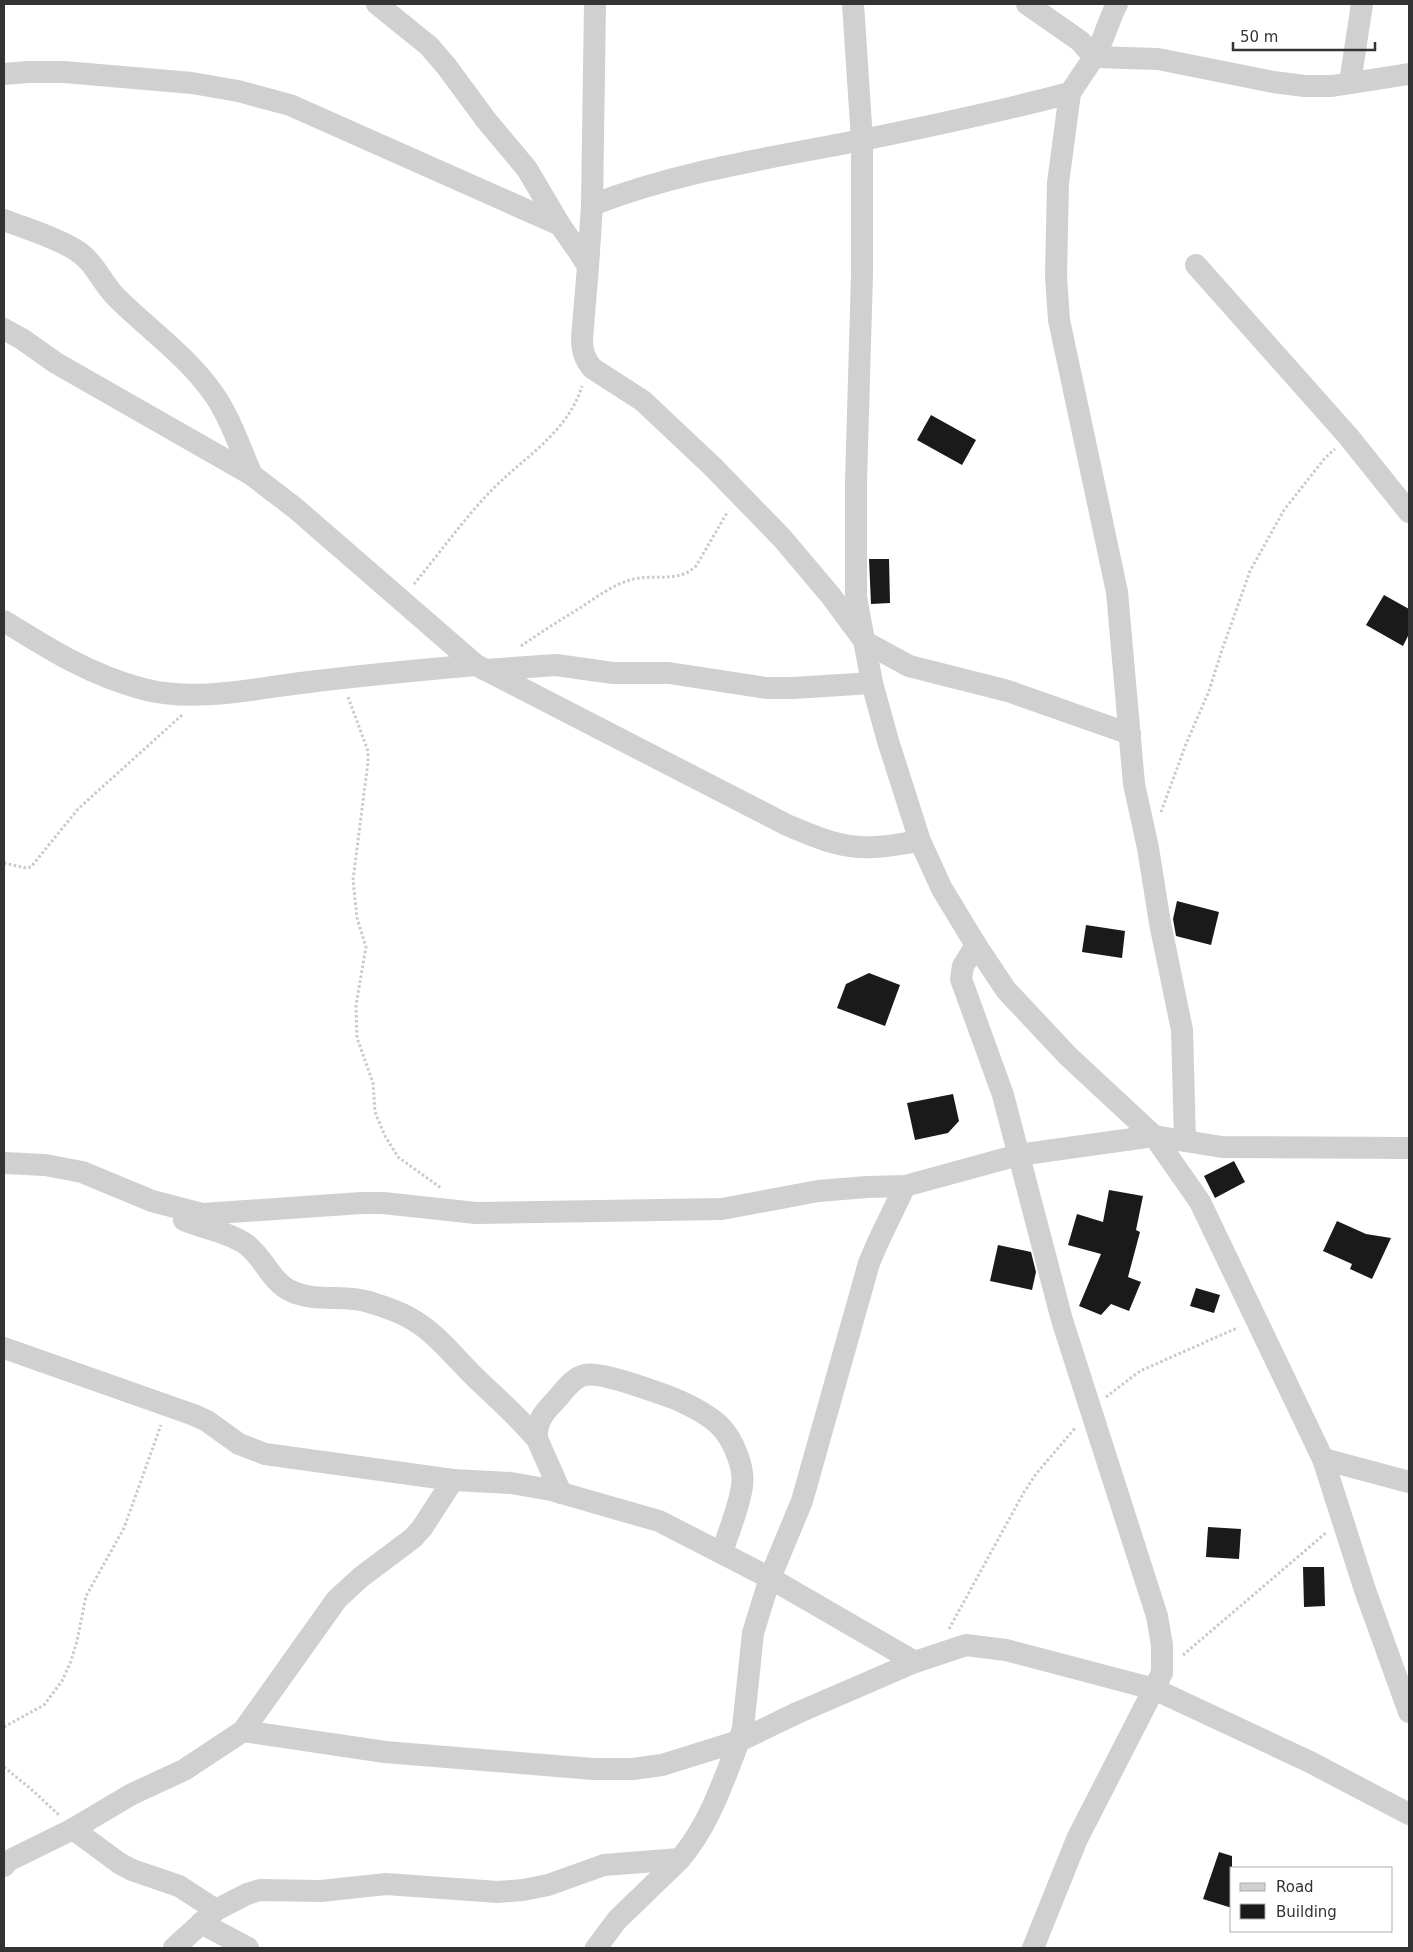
<svg xmlns="http://www.w3.org/2000/svg" width="1413" height="1952" font-family="'DejaVu Sans',sans-serif">
	<rect width="100%" height="100%" fill="#fff"/>
	<!-- building -->
	<g fill="#1a1a1a">
		<polygon points="931,415 976,440 962,465 917,440"/>
		<polygon points="869,559 889,559 890,603 871,604"/>
		<polygon points="1384,595 1409,609 1409,634 1403,646 1366,625"/>
		<polygon points="1177,901 1219,912 1211,945 1176,936 1173,919"/>
		<polygon points="1086,925 1125,931 1122,958 1082,952"/>
		<polygon points="869,973 900,985 885,1026 837,1008 846,984"/>
		<polygon points="953,1094 959,1121 948,1133 915,1140 907,1103"/>
		<polygon points="1234,1161 1245,1182 1215,1198 1204,1176"/>
		<polygon points="1109,1190 1143,1196 1136,1230 1140,1232 1128,1277 1141,1282 1129,1311 1111,1304 1101,1315 1079,1306 1101,1254 1068,1245 1077,1214 1103,1222"/>
		<polygon points="1337,1221 1366,1234 1391,1238 1372,1279 1350,1269 1352,1264 1323,1251"/>
		<polygon points="998,1245 1031,1252 1036,1272 1032,1290 990,1281"/>
		<polygon points="1196,1288 1220,1295 1214,1313 1190,1306"/>
		<polygon points="1208,1527 1241,1529 1239,1559 1206,1557"/>
		<polygon points="1303,1567 1324,1567 1325,1606 1304,1607"/>
		<polygon points="1219,1852 1232,1856 1232,1908 1203,1899"/>
	</g>
	<g fill="none" stroke-linecap="round" stroke-linejoin="round">
		<!-- path -->
		<g stroke="#cacaca" stroke-width="3" stroke-dasharray="2.5 2.5" stroke-linecap="butt">
			<path d="M414 584C438 555 461 523 487 495 518 461 568 434 582 386"/>
			<path d="M521 646C541 632 562 619 583 606 598 596 613 585 630 580 652 573 678 584 696 566L728 511"/>
			<polyline points="348,697 368,751 368,762 353,880 357,918 366,947 356,1005 357,1038 373,1083 375,1112 385,1136 398,1157 441,1188"/>
			<polyline points="1161,812 1186,744 1209,691 1222,650 1250,571 1284,510 1325,458 1335,449"/>
			<polyline points="4,863 26,868 31,867 78,809 182,715"/>
			<polyline points="1106,1397 1140,1371 1237,1328"/>
			<polyline points="949,1629 1024,1492 1036,1474 1076,1427"/>
			<polyline points="1183,1655 1327,1532"/>
			<polyline points="4,1727 44,1705 62,1681 71,1661 77,1641 86,1596 124,1528 161,1425"/>
			<polyline points="4,1767 31,1789 59,1815"/>
		</g>
		<!-- minor -->
		<g stroke="#d0d0d0" stroke-width="22">
			<polyline points="377,4 429,46 447,67 486,120 527,169 560,225"/>
			<polyline points="853,4 862,140 862,274 856,482 856,597 872,683 888,741 920,841 942,889 976,945 1006,990 1068,1056 1154,1136 1200,1202 1323,1459 1365,1590 1409,1712"/>
			<path d="M1027 4 1080 41 1094 57C1104 40 1108 21 1117 4"/>
			<path d="M4 74 28 72H64L192 83 238 91 290 105 560 225 581 255 588 267 582 338C582 350 584 358 592 368L643 401 713 467 782 538 831 596 865 642 909 666 1008 691 1130 734"/>
			<polyline points="1350,83 1362,4"/>
			<polyline points="1070,93 1058,183 1056,276 1059,320 1117,592 1134,784 1148,848 1160,923 1182,1030 1185,1141"/>
			<path d="M592 205C680 171 770 158 862 140 931 126 1001 111 1070 93L1094 57 1158 59 1273 82 1305 86H1332L1409 74"/>
			<path d="M4 220C27 229 52 236 74 249 94 260 101 282 116 297 148 329 186 355 213 393 230 417 240 448 252 475"/>
			<polyline points="1196,265 1348,436 1409,512"/>
			<polyline points="588,267 592,205 595,4"/>
			<path d="M4 329 22 339 56 363 252 475 295 508 476 665 787 825C815 837 842 849 873 847 889 847 904 843 920 841"/>
			<path d="M4 621C49 649 92 676 143 689 195 703 257 688 309 682 365 675 420 670 476 665"/>
			<polyline points="485,670 556,665 613,673 669,673 766,688 793,688 872,683"/>
			<polyline points="976,945 963,966 961,979 1003,1095 1062,1320 1157,1616 1162,1645 1162,1673 1077,1839 1033,1948"/>
			<polyline points="4,1163 45,1165 82,1172 152,1201 202,1214 361,1203 383,1203 476,1213 722,1209 818,1191 867,1187 905,1186 1018,1155 1154,1136 1222,1147 1409,1148"/>
			<path d="M184 1220C204 1229 229 1232 247 1245 264 1258 271 1282 291 1291 316 1303 344 1294 369 1302 382 1306 396 1310 408 1317 437 1332 457 1361 481 1383 500 1401 519 1418 537 1439"/>
			<polyline points="4,1348 194,1415 207,1421 239,1444 265,1454 453,1480 511,1483 551,1490 659,1521 770,1578 915,1662"/>
			<polyline points="1323,1459 1409,1482"/>
			<path d="M561 1493 537 1439C536 1421 544 1412 556 1400 564 1391 573 1377 585 1375 601 1371 656 1392 673 1398 687 1404 709 1415 720 1426 733 1439 745 1468 742 1486 739 1509 728 1532 722 1553"/>
			<polyline points="243,1731 385,1752 593,1769 633,1769 662,1765 739,1741 743,1728 753,1633 770,1578 802,1501 869,1263 878,1242 905,1186"/>
			<polyline points="73,1829 119,1863 132,1870 179,1886 216,1910"/>
			<polyline points="4,1866 8,1861 73,1829 132,1794 184,1770 243,1731 337,1599 361,1577 413,1538 422,1528 453,1480"/>
			<polyline points="201,1923 248,1948"/>
			<path d="M174 1948 216 1910 247 1894 260 1890 321 1891 386 1884 498 1892 523 1890 548 1885 604 1865 680 1859C709 1825 723 1782 739 1741L797 1713 915 1662 966 1645 1006 1650 1154 1689 1310 1762 1409 1814"/>
			<polyline points="596,1948 617,1920 680,1859"/>
		</g>
	</g>
	<!-- border -->
	<rect width="1413" height="1952" fill="none" stroke="#333333" stroke-width="10"/>
	<!-- legend -->
	<rect x="1230" y="1867" width="162" height="65" fill="#ffffff" stroke="#adadad"/>
	<rect x="1240" y="1883" width="25" height="8" fill="#d0d0d0" stroke="#adadad"/>
	<text x="1276" y="1892" font-size="15" fill="#333333">Road</text>
	<rect x="1240" y="1904" width="25" height="15" fill="#1a1a1a" stroke="#adadad"/>
	<text x="1276" y="1917" font-size="15" fill="#333333">Building</text>
	<!-- scale -->
	<path d="M1233 42v8h142v-8" fill="none" stroke="#333333" stroke-width="2.5"/>
	<text x="1240" y="42" font-size="15" fill="#333333" stroke="#ffffff" stroke-width="4" paint-order="stroke">50 m</text>
</svg>
